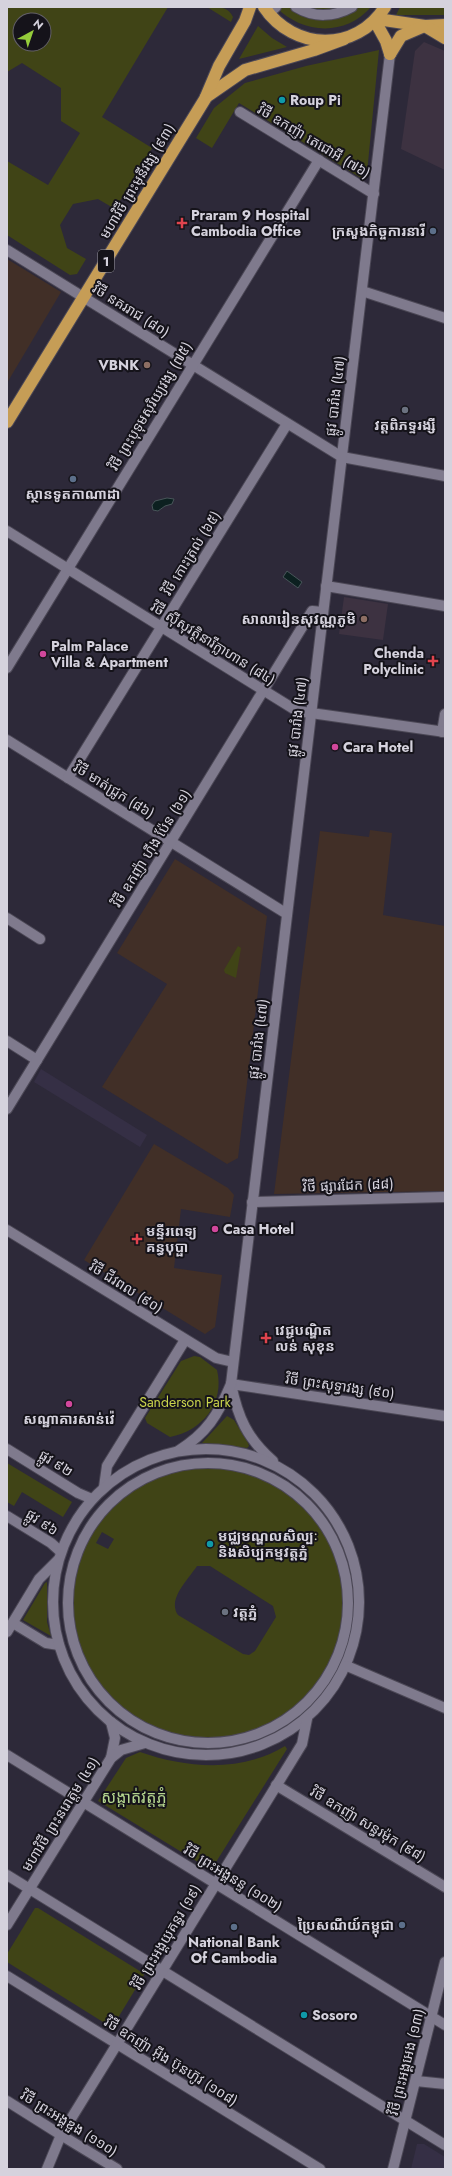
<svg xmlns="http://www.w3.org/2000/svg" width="452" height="2176" font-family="Jost,'Noto Sans Khmer',sans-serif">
	<rect width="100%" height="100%" fill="#2d2939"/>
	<!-- built -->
	<g fill="#352f45">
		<polygon points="41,1069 147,1135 140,1147 34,1082"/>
		<polygon points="417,2144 424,2144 445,2157 445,2169 411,2169"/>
	</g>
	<!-- education -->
	<g fill="#3d3241">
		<polygon points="424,42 445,51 445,170 401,149 415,51"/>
		<polygon points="344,597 388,604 383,640 339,634"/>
	</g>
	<!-- medical -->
	<g fill="#412f27">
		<polygon points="7,259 61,292 7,383"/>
		<polygon points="370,830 392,833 383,915 445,926 445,1191 274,1194 320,831 369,837"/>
		<polygon points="175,859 267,916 238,1158 227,1164 102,1087 167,984 117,953"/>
		<polygon points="154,1144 228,1188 234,1195 230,1217 181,1209 174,1268 222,1275 215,1327 205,1334 84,1260"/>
	</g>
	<!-- green -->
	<g fill="#404416" fill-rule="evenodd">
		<path d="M7 7H168L102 117 152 148 115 209 98 199 73 204 60 225 67 248 86 259 77 274 70 275 7 235V161L48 185 80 133 61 121V88L22 63 7 72ZM20 20H44V44H20Z"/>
		<path d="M207 7C218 7 228 6 233 17L231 22Z"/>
		<path d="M276 7H371C345 37 302 34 276 7Z"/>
		<polygon points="400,7 445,7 445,15 396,15"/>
		<polygon points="258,26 272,38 287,47 239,59"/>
		<polygon points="379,50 367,173 364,177 361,178 239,103 212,148 196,138 214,108 245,83 306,66"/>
		<polygon points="238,946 241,948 236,978 225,973 224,970"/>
		<path d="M194 1356 200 1357 217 1370C225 1403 202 1431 170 1437L147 1423 145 1418 181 1361Z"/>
		<polygon points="227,1416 234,1420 248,1443 249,1446 247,1448 202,1443"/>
		<polygon points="7,1463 72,1502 63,1517 22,1492 14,1506 7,1502"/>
		<path d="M215 1464C248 1470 273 1477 299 1499 378 1564 353 1702 255 1733 234 1740 212 1743 190 1740 161 1735 130 1723 110 1700 82 1668 63 1627 71 1584 80 1525 125 1476 185 1466 195 1464 205 1465 215 1464ZM102 1532 114 1539 108 1549 96 1543ZM197 1566H210L273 1606 276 1617 255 1651 249 1655 243 1654 178 1615C167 1599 188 1580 197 1566Z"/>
		<polygon points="47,1582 47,1622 51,1636 23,1620 45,1583"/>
		<path d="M285 1746 287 1749 211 1870 98 1801 126 1758 140 1752C186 1768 241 1773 285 1746Z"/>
		<polygon points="35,1908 38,1908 143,1973 144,1975 113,2026 111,2027 7,1962 7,1954"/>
	</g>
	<!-- water -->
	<g fill="#0c2020" stroke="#485559">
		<polygon points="167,498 174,499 172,504 165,506 158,511 153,510 152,505 155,501"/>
		<polygon points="287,571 302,582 298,588 283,577"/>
	</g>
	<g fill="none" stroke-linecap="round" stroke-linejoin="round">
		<!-- street casing -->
		<g stroke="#4b4755" stroke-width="12">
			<g id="street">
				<path d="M296 7C314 18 334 17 352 7"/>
				<polyline points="268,14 276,7"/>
				<polyline points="240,112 374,194"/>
				<polyline points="7,250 342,457 445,476"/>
				<polyline points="362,291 445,318"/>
				<polyline points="326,586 445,606"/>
				<polyline points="7,668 319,160"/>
				<polyline points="442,732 445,714"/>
				<polyline points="7,740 287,914"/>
				<polyline points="68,778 287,424"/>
				<polyline points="7,918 40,939"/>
				<polyline points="7,1041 37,1060"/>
				<polyline points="252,1202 445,1197"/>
				<polyline points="7,1230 216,1358 233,1362"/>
				<polyline points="231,1384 445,1416"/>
				<polyline points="7,1449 78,1493 92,1499"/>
				<circle cx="208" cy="1603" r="140"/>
				<polyline points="104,1487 107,1466 185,1340"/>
				<polyline points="7,1516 51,1543 61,1552"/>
				<polyline points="13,1623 46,1643 59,1645"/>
				<polyline points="7,1755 445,2025"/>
				<polyline points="276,1785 445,1887"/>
				<polyline points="416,2081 445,2084"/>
				<polyline points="61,2135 117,2169"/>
			</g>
		</g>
		<!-- secondary casing -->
		<g stroke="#4b4755" stroke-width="12">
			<g id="secondary">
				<polyline points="7,531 297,711 445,732"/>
				<polyline points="7,1109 312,611 323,612"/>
				<path d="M231 1384C238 1418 247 1438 273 1461"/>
				<circle cx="206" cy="1602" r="153"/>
				<path d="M178 1451C207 1433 218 1415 231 1384L390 54"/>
				<polyline points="7,1632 39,1579 58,1560"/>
				<polyline points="347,1666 445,1708"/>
				<polyline points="111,1722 115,1738 111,1758"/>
				<polyline points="7,1875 445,2145"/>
				<polyline points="7,1925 111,1758 121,1750 145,1743"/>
				<polyline points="7,1976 320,2169"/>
				<polyline points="7,2101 61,2135"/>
				<polyline points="47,2169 61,2135 302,1744 307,1719"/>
				<polyline points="393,2169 445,1962"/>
			</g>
		</g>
		<!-- highway casing -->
		<g stroke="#4b4755" stroke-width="14">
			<g id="highway">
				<path d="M264 7C294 51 356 53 385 7"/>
				<polyline points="377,19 425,26 445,25"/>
				<polyline points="375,21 386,41 390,54"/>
				<polyline points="425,26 445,38"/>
				<polyline points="390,54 401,36 422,27"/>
				<polyline points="206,97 245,70 314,50 344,39"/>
				<polyline points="7,422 205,99 219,66 245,21 250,7"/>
			</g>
		</g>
		<!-- street -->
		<use href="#street" stroke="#7f7a8d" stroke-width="10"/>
		<!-- secondary -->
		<use href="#secondary" stroke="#7f7a8d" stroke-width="10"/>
		<!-- highway -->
		<use href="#highway" stroke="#c69d56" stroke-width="12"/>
	</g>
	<!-- markers -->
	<g fill="#0f9aa8" stroke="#15131a" stroke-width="1.5">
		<circle cx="282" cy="100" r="4"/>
		<circle cx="210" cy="1544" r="4"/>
		<circle cx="304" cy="2015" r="4"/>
	</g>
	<g fill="#e0444e" stroke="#15131a" stroke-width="1.5">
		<path d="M180 217h4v4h4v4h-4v4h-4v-4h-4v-4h4z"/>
		<path d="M431 655h4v4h4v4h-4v4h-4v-4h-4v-4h4z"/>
		<path d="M135 1233h4v4h4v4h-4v4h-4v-4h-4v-4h4z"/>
		<path d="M264 1332h4v4h4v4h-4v4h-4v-4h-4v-4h4z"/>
	</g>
	<g fill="#5c6f8a" stroke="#15131a" stroke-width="1.5">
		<circle cx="433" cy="231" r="4"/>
		<circle cx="73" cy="479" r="4"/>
		<circle cx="402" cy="1925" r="4"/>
		<circle cx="234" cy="1927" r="4"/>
	</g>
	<g fill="#8d6e63" stroke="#15131a" stroke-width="1.5">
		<circle cx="147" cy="365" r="4"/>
		<circle cx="364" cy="619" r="4"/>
	</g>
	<g fill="#6b7280" stroke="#15131a" stroke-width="1.5">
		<circle cx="405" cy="410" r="4"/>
		<circle cx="225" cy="1612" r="4"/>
	</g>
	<g fill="#d1479c" stroke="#15131a" stroke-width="1.5">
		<circle cx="43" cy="654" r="4"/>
		<circle cx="335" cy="747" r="4"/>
		<circle cx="215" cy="1229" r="4"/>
		<circle cx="69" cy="1404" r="4"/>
	</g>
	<g text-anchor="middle" stroke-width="4" stroke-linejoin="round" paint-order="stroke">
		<!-- shield labels -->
		<rect fill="#15131a" stroke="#9b99a2" stroke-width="1" x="98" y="250" width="16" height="22" rx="3"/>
		<g font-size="13" font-weight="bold" fill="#d5d2dd">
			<text x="106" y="266">1</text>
		</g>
		<!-- poi labels -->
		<g font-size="14" font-weight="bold" fill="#d5d2dd" stroke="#15131a" text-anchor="start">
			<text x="290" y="105">Roup Pi</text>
			<text x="191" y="220">Praram 9 Hospital<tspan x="191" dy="16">Cambodia Office</tspan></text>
			<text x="425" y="236" text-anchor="end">ក្រសួងកិច្ចការនារី</text>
			<text x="139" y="370" text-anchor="end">VBNK</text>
			<text x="405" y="430" text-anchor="middle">វត្តពិភទ្ទរង្សី</text>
			<text x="73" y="499" text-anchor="middle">ស្ថានទូតកាណាដា</text>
			<text x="356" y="624" text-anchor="end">សាលារៀនសុវណ្ណភូមិ</text>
			<text x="51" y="651">Palm Palace<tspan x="51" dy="16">Villa &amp; Apartment</tspan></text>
			<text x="424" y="658" text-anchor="end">Chenda<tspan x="424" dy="16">Polyclinic</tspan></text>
			<text x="343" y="752">Cara Hotel</text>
			<text x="223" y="1234">Casa Hotel</text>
			<text x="146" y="1236">មន្ទីរពេទ្យ<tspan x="146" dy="16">គន្ធបុប្ផា</tspan></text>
			<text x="275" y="1335">វេជ្ជបណ្ឌិត<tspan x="275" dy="16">លន់ សុខុន</tspan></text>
			<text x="69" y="1424" text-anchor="middle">សណ្ឋាគារសាន់វ៉េ</text>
			<text x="218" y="1541">មជ្ឈមណ្ឌលសិល្បៈ<tspan x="218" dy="16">និងសិប្បកម្មវត្តភ្នំ</tspan></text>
			<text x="233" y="1617">វត្ដភ្នំ</text>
			<text x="394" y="1930" text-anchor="end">ប្រៃសណីយ៍កម្ពុជា</text>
			<text x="234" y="1947" text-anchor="middle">National Bank<tspan x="234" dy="16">Of Cambodia</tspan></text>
			<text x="312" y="2020">Sosoro</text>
		</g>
		<!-- street labels -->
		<g font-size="14" fill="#d5d2dd" stroke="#15131a">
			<text transform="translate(314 141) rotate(31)" y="5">វិថី ឧកញ៉ា តេជោអី (៧៦)</text>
			<text transform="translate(137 181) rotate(-59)" y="5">មហាវិថី ព្រះមុនីវង្ស (៩៣)</text>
			<text transform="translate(131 310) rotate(32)" y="5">វិថី នគររាជ (៨០)</text>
			<text transform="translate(335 396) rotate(-83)" y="5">ផ្លូវ បារាំង (៤៧)</text>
			<text transform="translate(150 406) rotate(-59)" y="5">វិថី ព្រះបុទុមសុរិយ្យវង្ស (៧៥)</text>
			<text transform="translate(191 553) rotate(-58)" y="5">វិថី កោះត្រល់ (៦៥)</text>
			<text transform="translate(213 643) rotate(32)" y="5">វិថី ស៊ីសុវត្ថិនារីក្លាហាន (៨៤)</text>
			<text transform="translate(297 717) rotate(-83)" y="5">ផ្លូវ បារាំង (៤៧)</text>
			<text transform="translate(114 790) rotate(32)" y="5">វិថី មាត់ជ្រូក (៨៦)</text>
			<text transform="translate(151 848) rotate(-58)" y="5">វិថី ឧកញ៉ា ហ៊ីង ប៉ែន (៦១)</text>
			<text transform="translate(258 1039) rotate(-83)" y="5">ផ្លូវ បារាំង (៤៧)</text>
			<text transform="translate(348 1185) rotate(-2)" y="5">វិថី ផ្សារដែក (៨៨)</text>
			<text transform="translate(126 1287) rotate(32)" y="5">វិថី ជីវពល (៩០)</text>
			<text transform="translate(340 1386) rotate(8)" y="5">វិថី ព្រះសុទ្ធាវង្ស (៩០)</text>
			<text transform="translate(56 1463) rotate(32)" y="5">ផ្លូវ ៩២</text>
			<text transform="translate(42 1522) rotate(33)" y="5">ផ្លូវ ៩៦</text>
			<text transform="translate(60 1814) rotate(-58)" y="5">មហាវិថី ព្រះនរោត្តម (៤១)</text>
			<text transform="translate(368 1824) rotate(31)" y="5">វិថី ឧកញ៉ា សន្ធរម៉ុក (៩៨)</text>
			<text transform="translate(233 1878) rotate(32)" y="5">វិថី ព្រះអង្គនន្ទ (១០២)</text>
			<text transform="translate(166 1937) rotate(-59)" y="5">វិថី ព្រះអង្គយុគន្ធរ (១៩)</text>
			<text transform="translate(171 2061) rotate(32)" y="5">វិថី ឧកញ៉ា អ៊ីង ប៊ុនហ៊ូវ (១០៨)</text>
			<text transform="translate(406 2062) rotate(-76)" y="5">វិថី ព្រះអង្គអេង (១៣)</text>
			<text transform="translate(69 2123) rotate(32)" y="5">វិថី ព្រះអង្គឌួង (១១០)</text>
		</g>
		<!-- park labels -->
		<g font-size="14" fill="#c9d34c" stroke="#15131a">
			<text x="185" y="1407">Sanderson Park</text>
		</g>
		<!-- quarter labels -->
		<g font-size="16" fill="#b4d58e" stroke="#15131a">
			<text x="134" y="1803">សង្កាត់វត្តភ្នំ</text>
		</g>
	</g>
	<!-- border -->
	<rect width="452" height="2176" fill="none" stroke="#d5d2dd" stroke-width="16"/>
	<!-- north arrow -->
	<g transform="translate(32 32) rotate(40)"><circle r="19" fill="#15131a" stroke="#625f68"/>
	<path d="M0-3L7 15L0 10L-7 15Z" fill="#95cc3b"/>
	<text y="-6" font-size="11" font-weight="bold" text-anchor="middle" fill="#d5d2dd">N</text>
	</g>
</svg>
